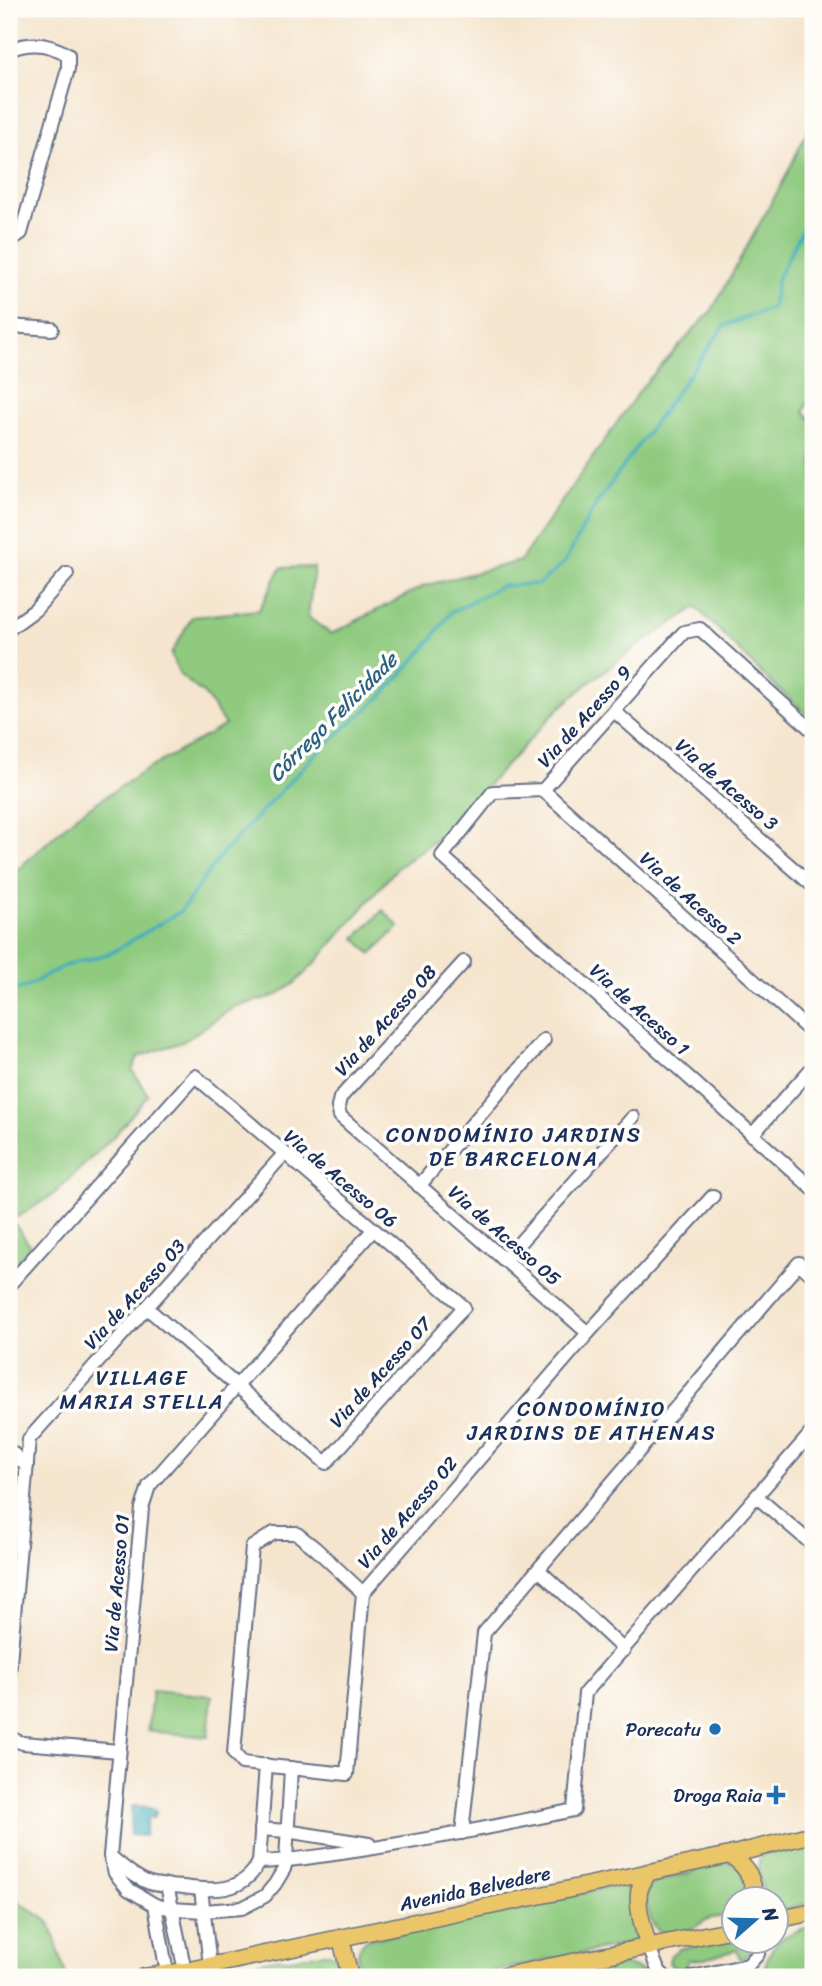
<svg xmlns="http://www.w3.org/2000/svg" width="822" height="1986" font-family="Sriracha,sans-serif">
	<rect width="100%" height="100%" fill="#fdfcf7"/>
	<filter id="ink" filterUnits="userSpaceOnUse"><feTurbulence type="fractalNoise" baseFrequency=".0143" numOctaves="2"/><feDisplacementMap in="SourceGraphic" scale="14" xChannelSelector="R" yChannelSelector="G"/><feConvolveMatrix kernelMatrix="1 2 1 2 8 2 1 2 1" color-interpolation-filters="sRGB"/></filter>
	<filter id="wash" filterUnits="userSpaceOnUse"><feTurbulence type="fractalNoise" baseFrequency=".00686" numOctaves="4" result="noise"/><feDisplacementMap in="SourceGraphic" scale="28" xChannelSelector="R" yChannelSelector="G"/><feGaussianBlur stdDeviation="1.57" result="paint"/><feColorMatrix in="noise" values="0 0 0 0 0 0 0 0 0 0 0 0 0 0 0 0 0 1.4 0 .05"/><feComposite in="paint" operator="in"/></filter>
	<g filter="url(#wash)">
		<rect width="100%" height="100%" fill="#f5e5ce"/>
		<!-- green -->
		<g fill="#8fca7f" stroke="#557c6e" stroke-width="2">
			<polygon points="813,119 813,391 804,411 813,422 813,720 767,679 696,607 628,653 592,680 556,711 441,836 397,868 317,961 295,983 275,996 234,1007 184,1041 138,1057 132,1070 148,1095 117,1133 54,1194 18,1217 9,1214 9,874 17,870 76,816 146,770 225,725 205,695 180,675 171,654 192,617 259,610 281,568 314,567 308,617 331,634 424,586 520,561 642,387 712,310 785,178"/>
			<polygon points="383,910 399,927 371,954 355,938"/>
			<polygon points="9,1221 14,1223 31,1247 9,1273"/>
			<polygon points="152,1690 212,1696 208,1737 148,1731"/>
			<path d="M805 1844 809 1845 812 1849 813 1902 777 1911 776 1898H765C762 1884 754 1867 762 1854Z"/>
			<path d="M726 1861 740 1867 748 1895 747 1898H734V1914C726 1916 716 1917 708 1919 702 1921 699 1925 694 1928 686 1932 670 1936 662 1933 651 1929 645 1905 647 1894 648 1888 652 1884 657 1881L694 1872 703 1864Z"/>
			<path d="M624 1884C632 1894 637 1924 636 1938L631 1943 467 1977H362C358 1962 353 1951 366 1940Z"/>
			<polygon points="9,1895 50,1923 66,1975 56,1977 9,1977"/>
			<path d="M813 1926V1977H762C769 1944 780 1934 813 1926Z"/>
			<polygon points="734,1937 734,1940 752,1941 753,1949 749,1954 740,1959 736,1950 704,1959 688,1960 687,1970 672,1967 669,1962 671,1955 679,1949"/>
			<polygon points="322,1953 330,1953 340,1959 345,1977 190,1977 278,1958 289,1959"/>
			<polygon points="624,1964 640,1970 649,1977 605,1977 609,1968"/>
		</g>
		<!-- water -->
		<polygon fill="#3eadba" stroke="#2c6e8c" stroke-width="2" points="132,1806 151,1807 156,1812 153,1818 147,1819 145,1836 130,1835"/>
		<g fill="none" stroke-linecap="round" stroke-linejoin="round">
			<!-- stream -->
			<polyline stroke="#3eadba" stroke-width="3.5" points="9,990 26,987 64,966 111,953 181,911 220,856 321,748 382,696 425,648 451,612 501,586 539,584 564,563 596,504 724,326 772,308 778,277 813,209"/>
		</g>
	</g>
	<g filter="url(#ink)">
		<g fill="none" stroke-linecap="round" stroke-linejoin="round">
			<!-- minor casing -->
			<g stroke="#676f85" stroke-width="16">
				<g id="minor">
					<path d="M9 50C30 41 49 43 68 55V69L21 233 9 241"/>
					<polyline points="9,326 52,329"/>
					<polyline points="9,629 35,610 67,574"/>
					<polyline points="614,711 813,886"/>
					<polyline points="813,731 700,629 684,632 543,790 493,792 442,856 813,1189"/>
					<polyline points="543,790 813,1034"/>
					<polyline points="464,962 340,1098 338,1107 340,1116 588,1333"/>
					<polyline points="752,1135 813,1067"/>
					<polyline points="419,1186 544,1040"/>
					<polyline points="504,1260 633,1117"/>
					<polyline points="9,1285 195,1076 464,1307 326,1463 147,1308"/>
					<polyline points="9,1450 27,1466"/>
					<polyline points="757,1497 813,1545"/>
					<polyline points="539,1570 624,1650"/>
					<polyline points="363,1593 315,1548 296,1533 274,1533 252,1547 234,1753 242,1763 347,1774 363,1593 588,1333 713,1196"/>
					<polyline points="9,1674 29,1439 284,1154"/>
					<polyline points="9,1735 14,1740 23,1743 119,1751"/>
					<polyline points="291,1768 286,1861 284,1869 275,1884 265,1896 242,1908 204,1911 172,1909 155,1905 128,1889 115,1873 110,1856 142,1508 149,1486 373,1230"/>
					<polyline points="261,1829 286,1831 369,1844"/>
					<polyline points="462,1833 484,1633 799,1263 813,1276"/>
					<path d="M110 1856C122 1866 135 1878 150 1883 160 1886 172 1886 183 1887 212 1891 243 1894 259 1862L266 1765"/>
					<path d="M259 1862C293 1861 327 1855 361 1850 432 1839 503 1825 574 1810L585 1693 813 1431"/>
					<polyline points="167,1885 185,1971"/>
					<polyline points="201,1889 210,1965"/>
					<polyline points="155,1905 167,1973"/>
					<polyline points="649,1947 658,1970 665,1977"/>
					<polyline points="692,1977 748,1965 758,1954 759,1940"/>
				</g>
			</g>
			<!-- major casing -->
			<g stroke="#676f85" stroke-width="19">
				<g id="major">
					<path d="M730 1855C749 1868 751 1877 756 1898"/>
					<path d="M648 1872C646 1877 642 1883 640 1888 635 1903 644 1932 649 1947"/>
					<polyline points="776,1920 813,1912"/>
					<polyline points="341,1938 350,1977"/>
					<polyline points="144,1977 185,1971 730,1855 813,1834"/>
					<polyline points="500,1977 734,1929"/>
				</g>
			</g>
			<!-- minor -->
			<use href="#minor" stroke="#fff" stroke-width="12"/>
			<!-- major -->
			<use href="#major" stroke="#ebc669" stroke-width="16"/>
		</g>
	</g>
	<!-- markers -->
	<g fill="#1f6fb2" stroke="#fdfcf7" stroke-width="2.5">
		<circle cx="715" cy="1729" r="7"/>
		<path d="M772.5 1784.5h7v7h7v7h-7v7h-7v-7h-7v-7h7z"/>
	</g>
	<g text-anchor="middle" stroke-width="7" stroke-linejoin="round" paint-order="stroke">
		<!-- street labels -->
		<g font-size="19" fill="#1b2f5e" stroke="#fdfcf7">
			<text transform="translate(584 716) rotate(-48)" y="7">Via de Acesso 9</text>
			<text transform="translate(727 784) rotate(41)" y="7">Via de Acesso 3</text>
			<text transform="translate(691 898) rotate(42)" y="7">Via de Acesso 2</text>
			<text transform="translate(640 1009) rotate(42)" y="7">Via de Acesso 1</text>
			<text transform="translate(385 1020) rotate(-48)" y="7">Via de Acesso 08</text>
			<text transform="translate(341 1178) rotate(40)" y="7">Via de Acesso 06</text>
			<text transform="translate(505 1235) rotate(41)" y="7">Via de Acesso 05</text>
			<text transform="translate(134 1294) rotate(-48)" y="7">Via de Acesso 03</text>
			<text transform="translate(380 1372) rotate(-48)" y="7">Via de Acesso 07</text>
			<text transform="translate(407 1512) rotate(-49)" y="7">Via de Acesso 02</text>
			<text transform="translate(116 1583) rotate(-85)" y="7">Via de Acesso 01</text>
			<text transform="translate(475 1888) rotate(-12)" y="7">Avenida Belvedere</text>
		</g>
		<!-- poi labels -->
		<g font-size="19" fill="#1b2f5e" stroke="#fdfcf7" text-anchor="end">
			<text x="701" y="1736">Porecatu</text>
			<text x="762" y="1802">Droga Raia</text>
		</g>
		<!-- water labels -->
		<g font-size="21" font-style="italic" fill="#296183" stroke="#fdfcf7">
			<text transform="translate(333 717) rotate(-45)" y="7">Córrego Felicidade</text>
		</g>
		<!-- neighbourhood labels -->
		<g font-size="21" letter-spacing="2" fill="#1b2f5e" stroke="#fdfcf7">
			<text x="514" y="1142">CONDOMÍNIO JARDINS<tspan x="514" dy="24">DE BARCELONA</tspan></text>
			<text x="142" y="1385">VILLAGE<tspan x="142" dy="24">MARIA STELLA</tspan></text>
			<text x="592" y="1416">CONDOMÍNIO<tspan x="592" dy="24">JARDINS DE ATHENAS</tspan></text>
		</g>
	</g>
	<!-- margin -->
	<rect width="822" height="1986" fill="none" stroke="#fdfcf7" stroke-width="35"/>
	<!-- north arrow -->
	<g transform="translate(755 1920) rotate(70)"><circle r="33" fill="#fdfcf7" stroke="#a3aaba" stroke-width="2"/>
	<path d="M0-5L12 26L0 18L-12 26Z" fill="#1f6fb2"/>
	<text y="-10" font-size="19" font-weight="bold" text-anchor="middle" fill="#1b2f5e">N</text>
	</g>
</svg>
